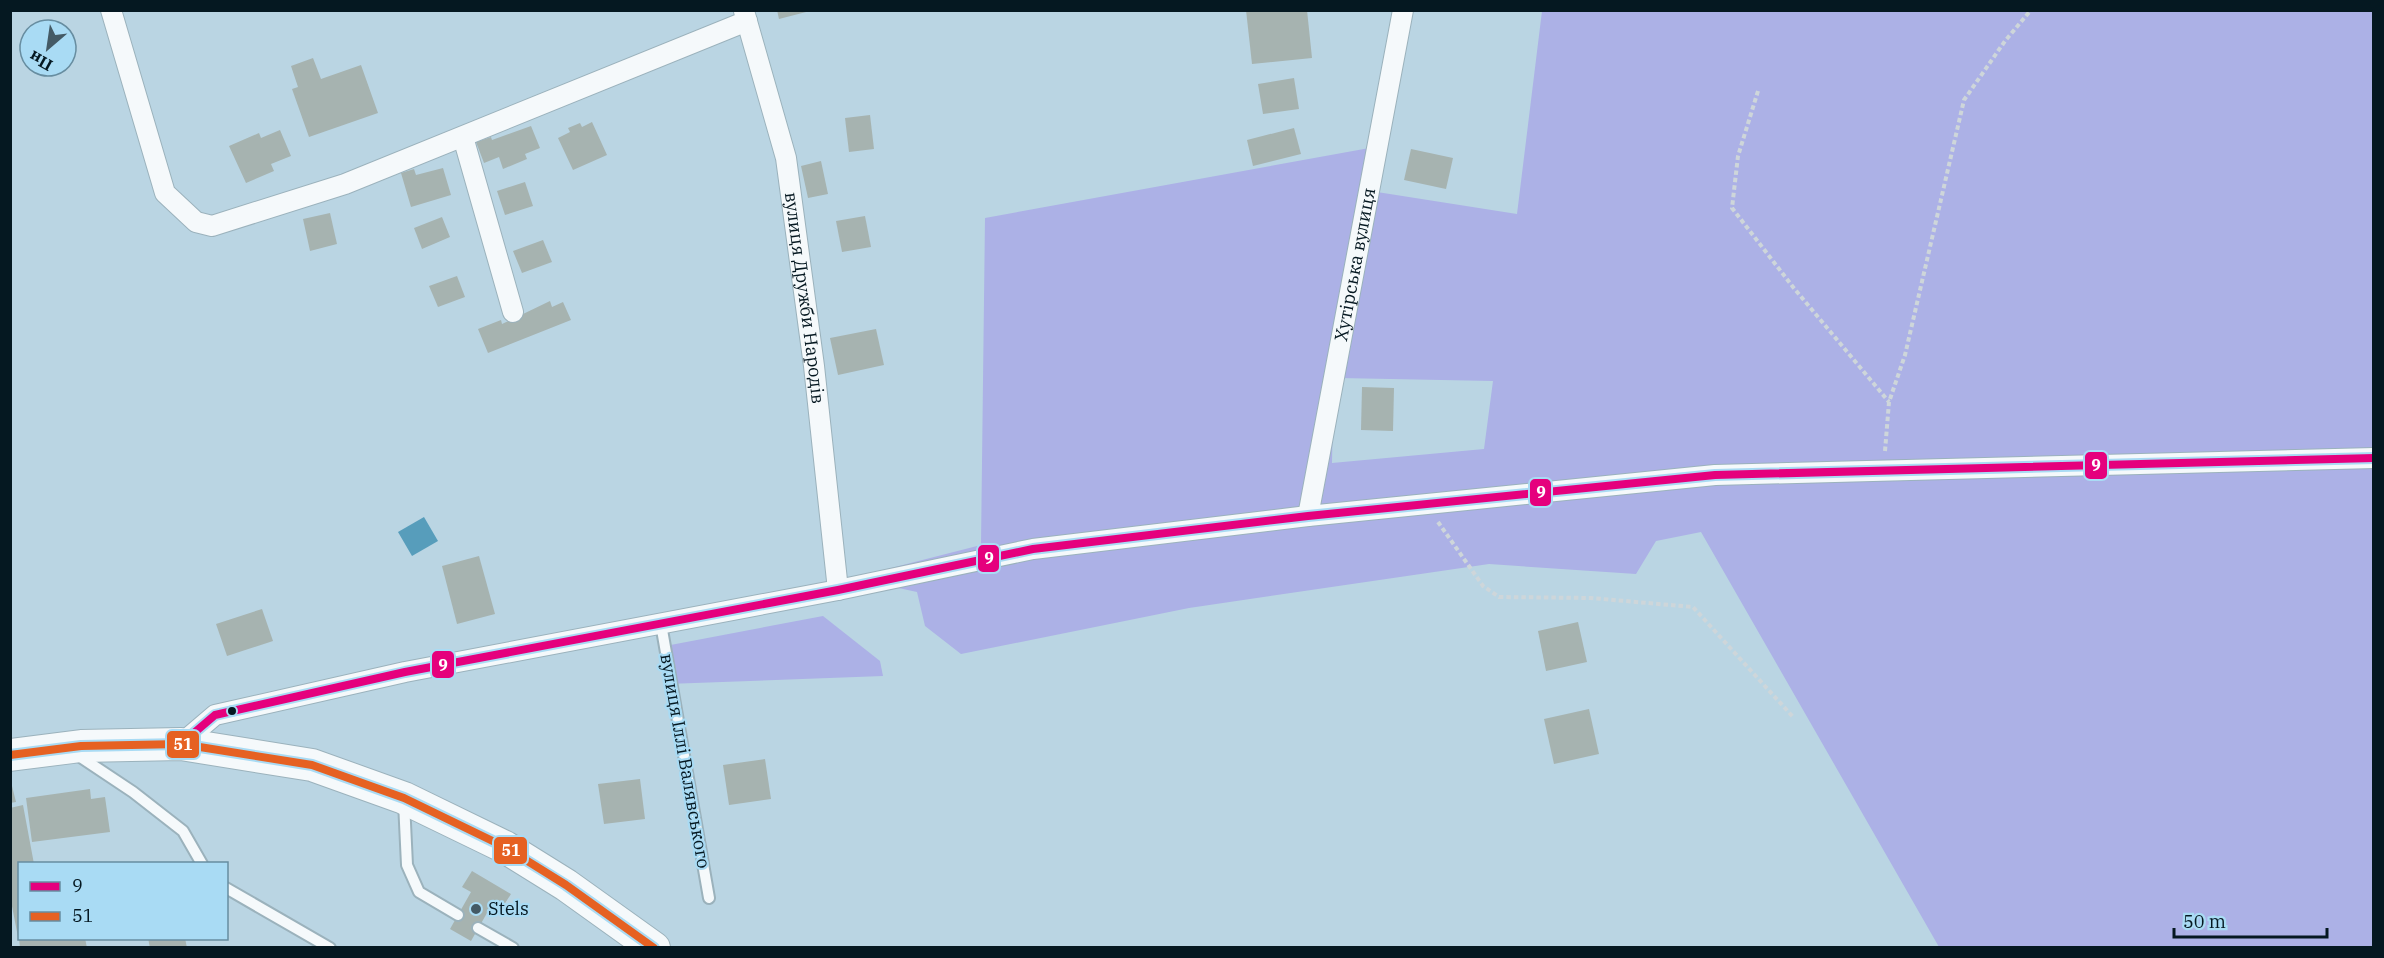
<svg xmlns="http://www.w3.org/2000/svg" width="2384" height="958" font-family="'IBM Plex Serif',serif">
	<rect width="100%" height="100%" fill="#bad5e3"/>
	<!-- green -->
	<g fill="#acb1e6" fill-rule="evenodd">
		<path d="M1542 11H2373V947H1939L1701 532 1656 541 1636 574 1489 564 1189 608 961 654 925 626 917 592 852 578 981 545 985 218 1386 145 1377 192 1517 214ZM1339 378 1493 381 1484 449 1332 463 1333 407Z"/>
		<polygon points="823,616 880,661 883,676 667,684 660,647"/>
	</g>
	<!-- water -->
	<polygon fill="#579dbb" points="424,517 438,541 412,556 398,532"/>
	<!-- building -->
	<g fill="#a6b3b0">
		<polygon points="777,10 810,10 810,11 779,19"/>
		<polygon points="1246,10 1307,10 1312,58 1252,64"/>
		<polygon points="313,58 321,79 361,65 378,113 309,137 292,89 298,87 291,66"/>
		<polygon points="1294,78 1299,109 1263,114 1258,84"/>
		<polygon points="870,115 874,149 849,152 845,118"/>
		<polygon points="592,122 607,155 573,170 558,138 570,132 568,128 580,123 582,127"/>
		<polygon points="531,126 540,148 525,154 527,159 503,169 499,157 484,163 476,142 491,137 492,140"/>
		<polygon points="1294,128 1301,154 1253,166 1247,140"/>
		<polygon points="280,130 291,156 271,164 274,171 246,183 229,146 259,133 261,138"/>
		<polygon points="1411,149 1453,158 1446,189 1404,180"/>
		<polygon points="821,161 828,194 808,198 801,166"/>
		<polygon points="443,168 451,195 411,207 401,173 414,169 416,175"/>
		<polygon points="525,182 533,206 505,215 497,191"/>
		<polygon points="330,213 337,244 310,251 303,219"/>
		<polygon points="865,216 871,247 842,252 836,221"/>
		<polygon points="442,217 450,237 422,249 414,228"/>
		<polygon points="543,240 552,262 522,273 513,251"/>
		<polygon points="457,276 465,297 438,307 429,286"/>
		<polygon points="550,301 552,307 563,302 571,320 488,353 478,329 501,320 502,324"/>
		<polygon points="876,329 884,365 838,375 830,338"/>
		<polygon points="1362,387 1394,388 1393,431 1361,430"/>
		<polygon points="479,556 495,614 457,624 442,566"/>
		<polygon points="262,609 273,641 227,656 216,624"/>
		<polygon points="1578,622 1587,662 1546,671 1538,631"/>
		<polygon points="1589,709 1599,754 1554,764 1544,719"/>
		<polygon points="765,759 771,799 729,805 723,765"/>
		<polygon points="10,778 16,802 10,803"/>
		<polygon points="640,779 645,819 604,824 598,784"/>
		<polygon points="90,789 91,799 105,797 110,832 32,842 26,798"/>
		<polygon points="23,805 34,864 20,864 18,937 10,896 10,808"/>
		<polygon points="472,871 511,894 500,911 491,906 471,941 450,929 471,892 462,887"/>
		<polygon points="19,938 85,938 87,948 20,948"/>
		<polygon points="148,938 185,938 187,948 150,948"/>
	</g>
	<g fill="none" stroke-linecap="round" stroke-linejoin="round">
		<!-- lane casing -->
		<g stroke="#9bb2bc" stroke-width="14">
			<g id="lane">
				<polyline points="661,624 709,898"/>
				<polyline points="76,754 133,792 183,831 202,864"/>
				<polyline points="404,802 407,865 419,892 458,915"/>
				<polyline points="226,888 330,948"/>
				<polyline points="478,928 513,948"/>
			</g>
		</g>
		<!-- street casing -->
		<g stroke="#9bb2bc" stroke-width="22">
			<g id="street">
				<polyline points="111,10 165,193 196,222 212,226 345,184 747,21"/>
				<path id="s1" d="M744 11 786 158 814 366 838 590"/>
				<polyline points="463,137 513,312"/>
				<path id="s2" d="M1308 516 1403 10"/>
				<polyline points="181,744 215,715 405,672 838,590 1033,549 1308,516 1715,475 2374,458"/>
			</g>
		</g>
		<!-- primary casing -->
		<g stroke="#9bb2bc" stroke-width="34">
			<polyline id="primary" points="10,755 81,746 181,744 312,765 404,798 505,847 566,885 654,948"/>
		</g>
		<!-- path -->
		<g stroke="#ced6da" stroke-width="4" stroke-dasharray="4.5 3" stroke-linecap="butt">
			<polyline points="1758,91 1738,156 1732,208 1793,287 1889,402"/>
			<polyline points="1885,451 1889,402 1905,355 1964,100 2005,41 2031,10"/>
			<polyline points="1438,522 1483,586 1499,597 1591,598 1693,607 1794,718"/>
		</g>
		<!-- lane -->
		<use href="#lane" stroke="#f5f9fb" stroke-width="10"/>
		<!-- street -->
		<use href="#street" stroke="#f5f9fb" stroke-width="20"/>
		<!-- primary -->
		<use href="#primary" stroke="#f5f9fb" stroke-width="32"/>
		<!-- bus-1 casing -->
		<g stroke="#a9dbf4" stroke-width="12">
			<polyline id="bus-1" points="181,744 215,715 405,672 838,590 1033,549 1308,516 1715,475 2374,458"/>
		</g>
		<!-- bus-2 casing -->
		<g stroke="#a9dbf4" stroke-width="12">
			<polyline id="bus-2" points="10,755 81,746 181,744 312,765 404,798 505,847 566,885 654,948"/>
		</g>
		<!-- bus-1 -->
		<use href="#bus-1" stroke="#e5007d" stroke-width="8"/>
		<!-- bus-2 -->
		<use href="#bus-2" stroke="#e66122" stroke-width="8"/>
	</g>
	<!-- markers -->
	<circle fill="#051821" stroke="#a9dbf4" stroke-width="2" cx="232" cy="711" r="5"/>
	<circle fill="#445a65" stroke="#a9dbf4" stroke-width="2" cx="476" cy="909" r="6"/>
	<g text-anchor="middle" stroke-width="4.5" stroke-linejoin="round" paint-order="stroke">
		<!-- street labels -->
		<g font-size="18" fill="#051821" stroke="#a9dbf4">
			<text dy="6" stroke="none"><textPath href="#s2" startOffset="256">Хутірська вулиця</textPath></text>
			<text dy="6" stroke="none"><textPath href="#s1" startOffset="294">вулиця Дружби Народів</textPath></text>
			<text transform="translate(685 761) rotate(80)" y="6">вулиця Іллі Валявського</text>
		</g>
		<!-- poi labels -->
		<g font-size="18" fill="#051821" stroke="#a9dbf4" text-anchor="start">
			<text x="488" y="915">Stels</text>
		</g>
	</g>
	<g stroke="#a9dbf4" stroke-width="2">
		<rect x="2084" y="451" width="24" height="29" rx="6" fill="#e5007d"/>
		<rect x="1529" y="478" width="23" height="29" rx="6" fill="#e5007d"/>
		<rect x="977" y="544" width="23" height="29" rx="6" fill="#e5007d"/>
		<rect x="431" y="650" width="24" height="29" rx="6" fill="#e5007d"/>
		<rect x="166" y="730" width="34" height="29" rx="6" fill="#e66122"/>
		<rect x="493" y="836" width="35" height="29" rx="6" fill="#e66122"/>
	</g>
	<g font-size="16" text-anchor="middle" font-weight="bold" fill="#fff">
		<text x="2096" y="471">9</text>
		<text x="1541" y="498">9</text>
		<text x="989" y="564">9</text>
		<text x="443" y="671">9</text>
		<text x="183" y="750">51</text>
		<text x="511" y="856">51</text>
	</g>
	<!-- border -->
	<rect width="2384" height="958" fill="none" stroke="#051821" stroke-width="24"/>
	<!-- legend -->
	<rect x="18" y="862" width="210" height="78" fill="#a9dbf4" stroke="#678da0" stroke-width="1.5"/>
	<rect x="30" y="882" width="30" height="9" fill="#e5007d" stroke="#678da0" stroke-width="1.5"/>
	<text x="72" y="892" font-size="18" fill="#051821">9</text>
	<rect x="30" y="912" width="30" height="9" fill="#e66122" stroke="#678da0" stroke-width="1.5"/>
	<text x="72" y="922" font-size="18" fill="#051821">51</text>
	<!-- north arrow -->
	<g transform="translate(48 48) rotate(209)"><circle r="28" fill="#a9dbf4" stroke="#678da0" stroke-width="1.5"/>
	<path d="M0-4.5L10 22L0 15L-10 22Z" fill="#445a65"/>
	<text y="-9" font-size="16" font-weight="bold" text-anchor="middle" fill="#051821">Пн</text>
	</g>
	<!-- scale -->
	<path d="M2174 928v9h153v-9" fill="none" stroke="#051821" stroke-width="3"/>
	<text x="2183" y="928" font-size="18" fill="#051821" stroke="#a9dbf4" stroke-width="4.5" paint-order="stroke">50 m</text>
</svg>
